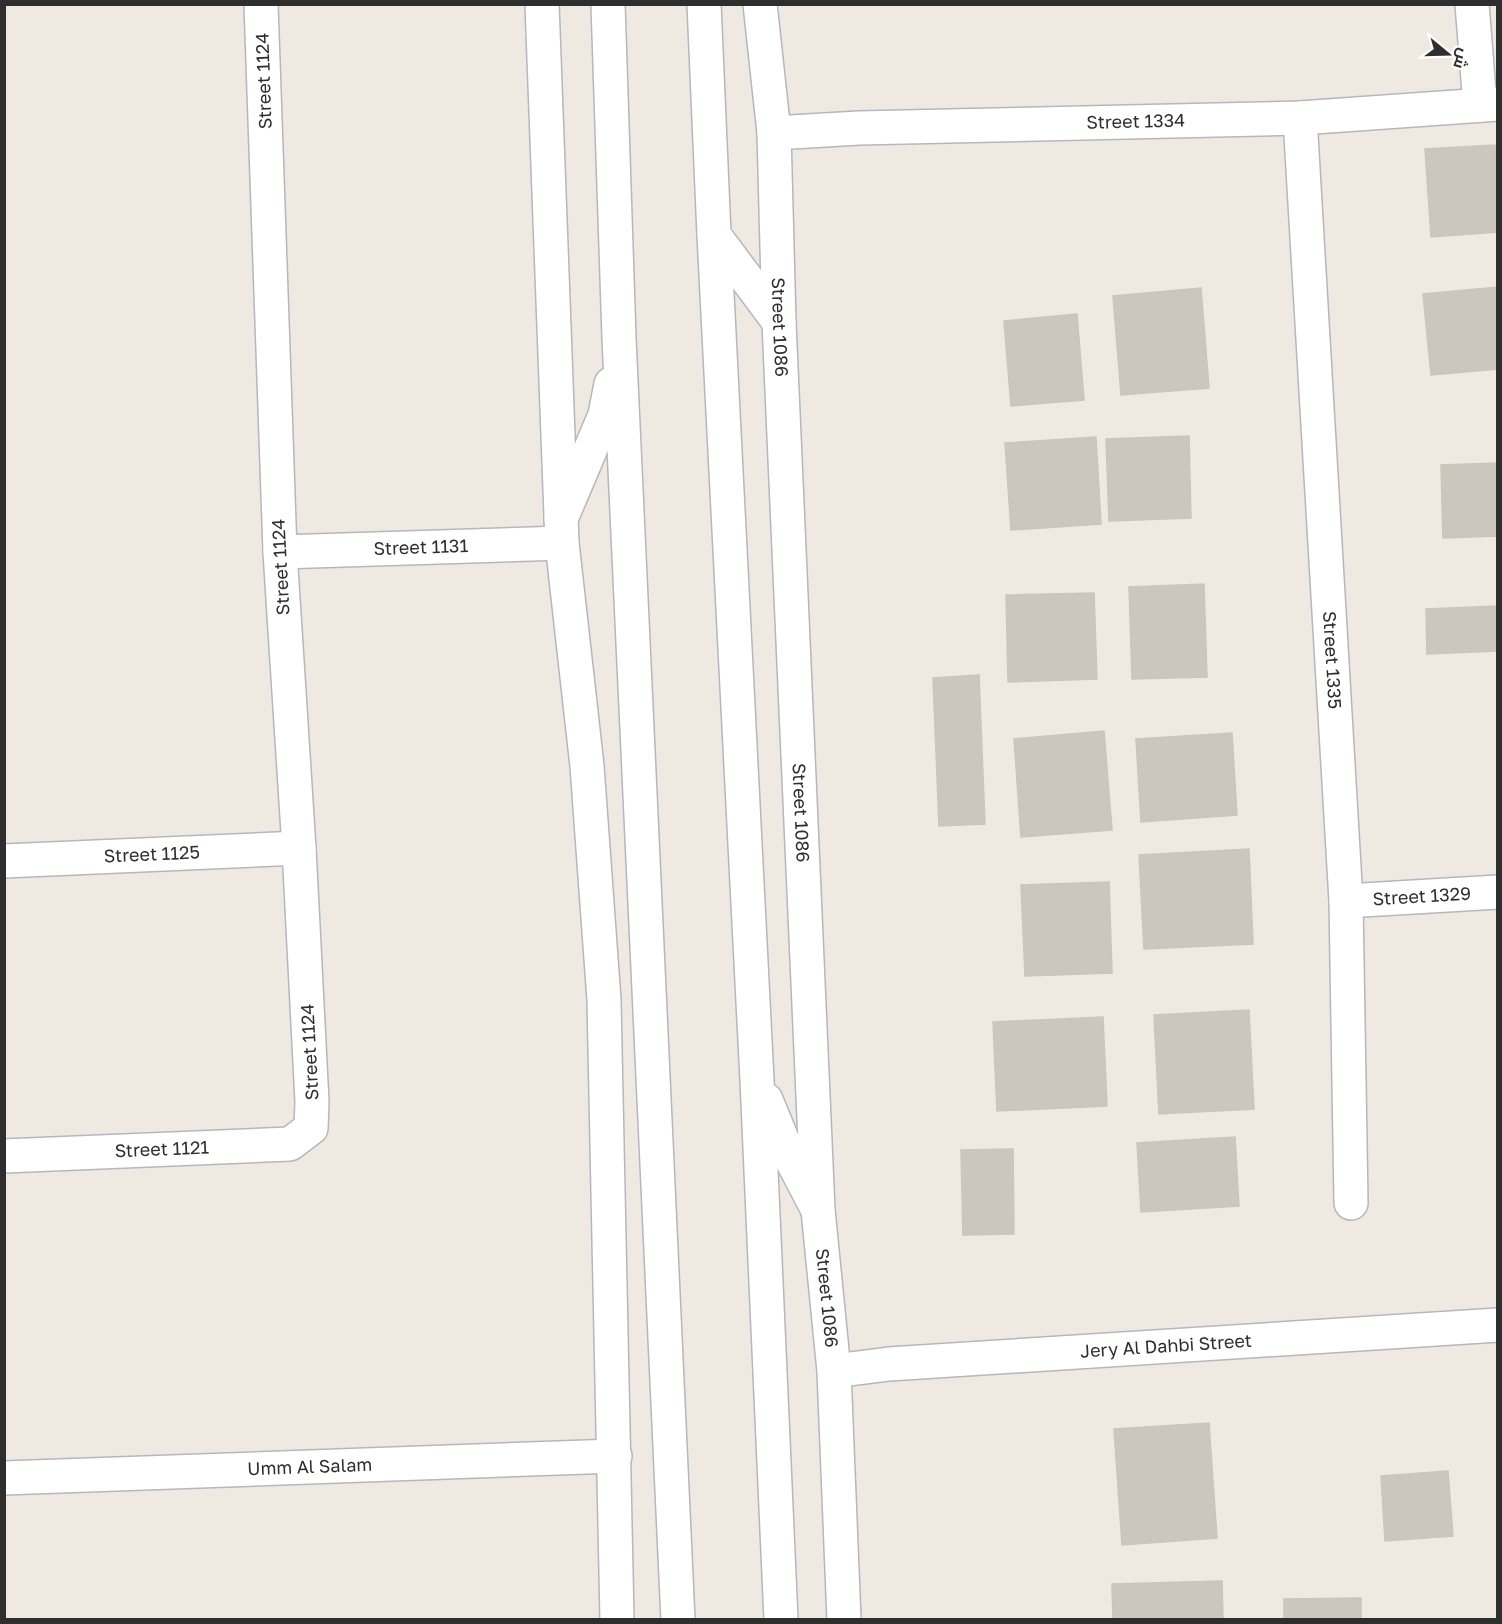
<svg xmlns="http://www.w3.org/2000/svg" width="1502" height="1624" font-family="'Golos Text',Cairo,sans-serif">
	<rect width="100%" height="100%" fill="#efe9e1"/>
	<!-- building -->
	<g fill="#cbc7bf" stroke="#cbc5ba" stroke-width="1.5">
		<polygon points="1495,145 1498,232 1431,237 1425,149"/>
		<polygon points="1498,287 1498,369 1431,375 1423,294"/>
		<polygon points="1201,288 1209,388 1121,395 1113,296"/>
		<polygon points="1077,314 1084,400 1011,406 1004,321"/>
		<polygon points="1189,436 1191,518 1109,521 1106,439"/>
		<polygon points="1096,437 1101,524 1011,530 1005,443"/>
		<polygon points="1498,463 1498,536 1443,538 1441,465"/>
		<polygon points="1204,584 1207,677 1132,679 1129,587"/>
		<polygon points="1094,593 1097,679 1008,682 1006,595"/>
		<polygon points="1498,606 1498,651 1427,654 1426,609"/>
		<polygon points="979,675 985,824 939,826 933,678"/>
		<polygon points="1104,731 1112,830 1021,837 1014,739"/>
		<polygon points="1232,733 1237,815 1141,822 1136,739"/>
		<polygon points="1249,849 1253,944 1144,949 1139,855"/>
		<polygon points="1109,882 1112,973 1025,976 1021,885"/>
		<polygon points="1249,1010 1254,1109 1159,1114 1154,1015"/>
		<polygon points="1103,1017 1107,1106 997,1111 993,1022"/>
		<polygon points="1235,1137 1239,1206 1141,1212 1137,1143"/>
		<polygon points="1013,1149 1014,1234 963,1235 961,1150"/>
		<polygon points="1209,1423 1217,1538 1122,1545 1114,1429"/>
		<polygon points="1448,1471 1453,1536 1385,1541 1381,1476"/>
		<polygon points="1222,1581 1223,1620 1113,1620 1112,1584"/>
		<polygon points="1361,1598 1361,1620 1284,1620 1284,1599"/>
	</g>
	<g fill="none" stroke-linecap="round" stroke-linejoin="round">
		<!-- minor casing -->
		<g stroke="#b4b7c1" stroke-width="36">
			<g id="minor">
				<polyline points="542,4 562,543 587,766 604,1000 617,1620"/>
				<path id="s1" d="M760 4 774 133 779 322 818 1210 834 1371 844 1620"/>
				<polyline points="1472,4 1480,105"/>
				<path id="s2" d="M1300 118 1346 901 1351 1203"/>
				<path id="s3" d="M774 133 859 128 1300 118 1498 104"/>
				<path id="s4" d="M280 552 562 543"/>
				<path id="s5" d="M4 861 299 848"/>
				<path id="s6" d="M1346 901 1498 892"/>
				<path id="s7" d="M4 1156 290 1144 311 1128 312 1102 299 848 280 552 261 4"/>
				<path id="s8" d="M834 1371 889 1364 1498 1325"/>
				<path id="s9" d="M4 1478 615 1456"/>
			</g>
		</g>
		<!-- tertiary casing -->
		<g stroke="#b4b7c1" stroke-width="36">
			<g id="tertiary">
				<polyline points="608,4 619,338 678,1620"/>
				<polyline points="704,4 714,235 757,1080 781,1620"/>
				<polyline points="714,235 779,322"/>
				<polyline points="561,519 605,415 611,384"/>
				<polyline points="766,1100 787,1151 818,1210"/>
			</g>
		</g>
		<!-- minor -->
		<use href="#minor" stroke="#fff" stroke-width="33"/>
		<!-- tertiary -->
		<use href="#tertiary" stroke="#fff" stroke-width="33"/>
	</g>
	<g text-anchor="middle" stroke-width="4.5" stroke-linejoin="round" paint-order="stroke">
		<!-- street labels -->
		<g font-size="18" fill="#2e2e2e" stroke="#fff">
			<text transform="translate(264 81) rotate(-92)" y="6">Street 1124</text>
			<text dy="6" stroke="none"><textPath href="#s3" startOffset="362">Street 1334</textPath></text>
			<text dy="6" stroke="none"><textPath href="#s1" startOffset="324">Street 1086</textPath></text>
			<text dy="6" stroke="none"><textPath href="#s4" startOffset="141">Street 1131</textPath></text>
			<text transform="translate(281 567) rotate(-93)" y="6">Street 1124</text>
			<text dy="6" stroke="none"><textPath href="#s2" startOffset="543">Street 1335</textPath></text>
			<text dy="6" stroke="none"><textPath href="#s1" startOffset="810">Street 1086</textPath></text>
			<text dy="6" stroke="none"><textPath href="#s5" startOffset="148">Street 1125</textPath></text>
			<text dy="6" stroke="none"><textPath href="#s6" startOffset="76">Street 1329</textPath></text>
			<text transform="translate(310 1052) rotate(-93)" y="6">Street 1124</text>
			<text dy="6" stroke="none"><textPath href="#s7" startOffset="158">Street 1121</textPath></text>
			<text dy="6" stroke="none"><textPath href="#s1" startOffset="1296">Street 1086</textPath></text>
			<text dy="6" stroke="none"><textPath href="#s8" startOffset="333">Jery Al Dahbi Street</textPath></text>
			<text dy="6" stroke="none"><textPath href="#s9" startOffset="306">Umm Al Salam</textPath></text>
		</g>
	</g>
	<!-- border -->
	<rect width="1502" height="1624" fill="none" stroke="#2e2e2e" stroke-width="12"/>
	<!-- north arrow -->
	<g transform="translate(1448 54) rotate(109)" stroke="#ffffff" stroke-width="4.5" paint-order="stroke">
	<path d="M0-4.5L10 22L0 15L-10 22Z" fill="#2e2e2e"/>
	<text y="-9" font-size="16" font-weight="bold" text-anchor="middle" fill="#2e2e2e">ش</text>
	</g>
</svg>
